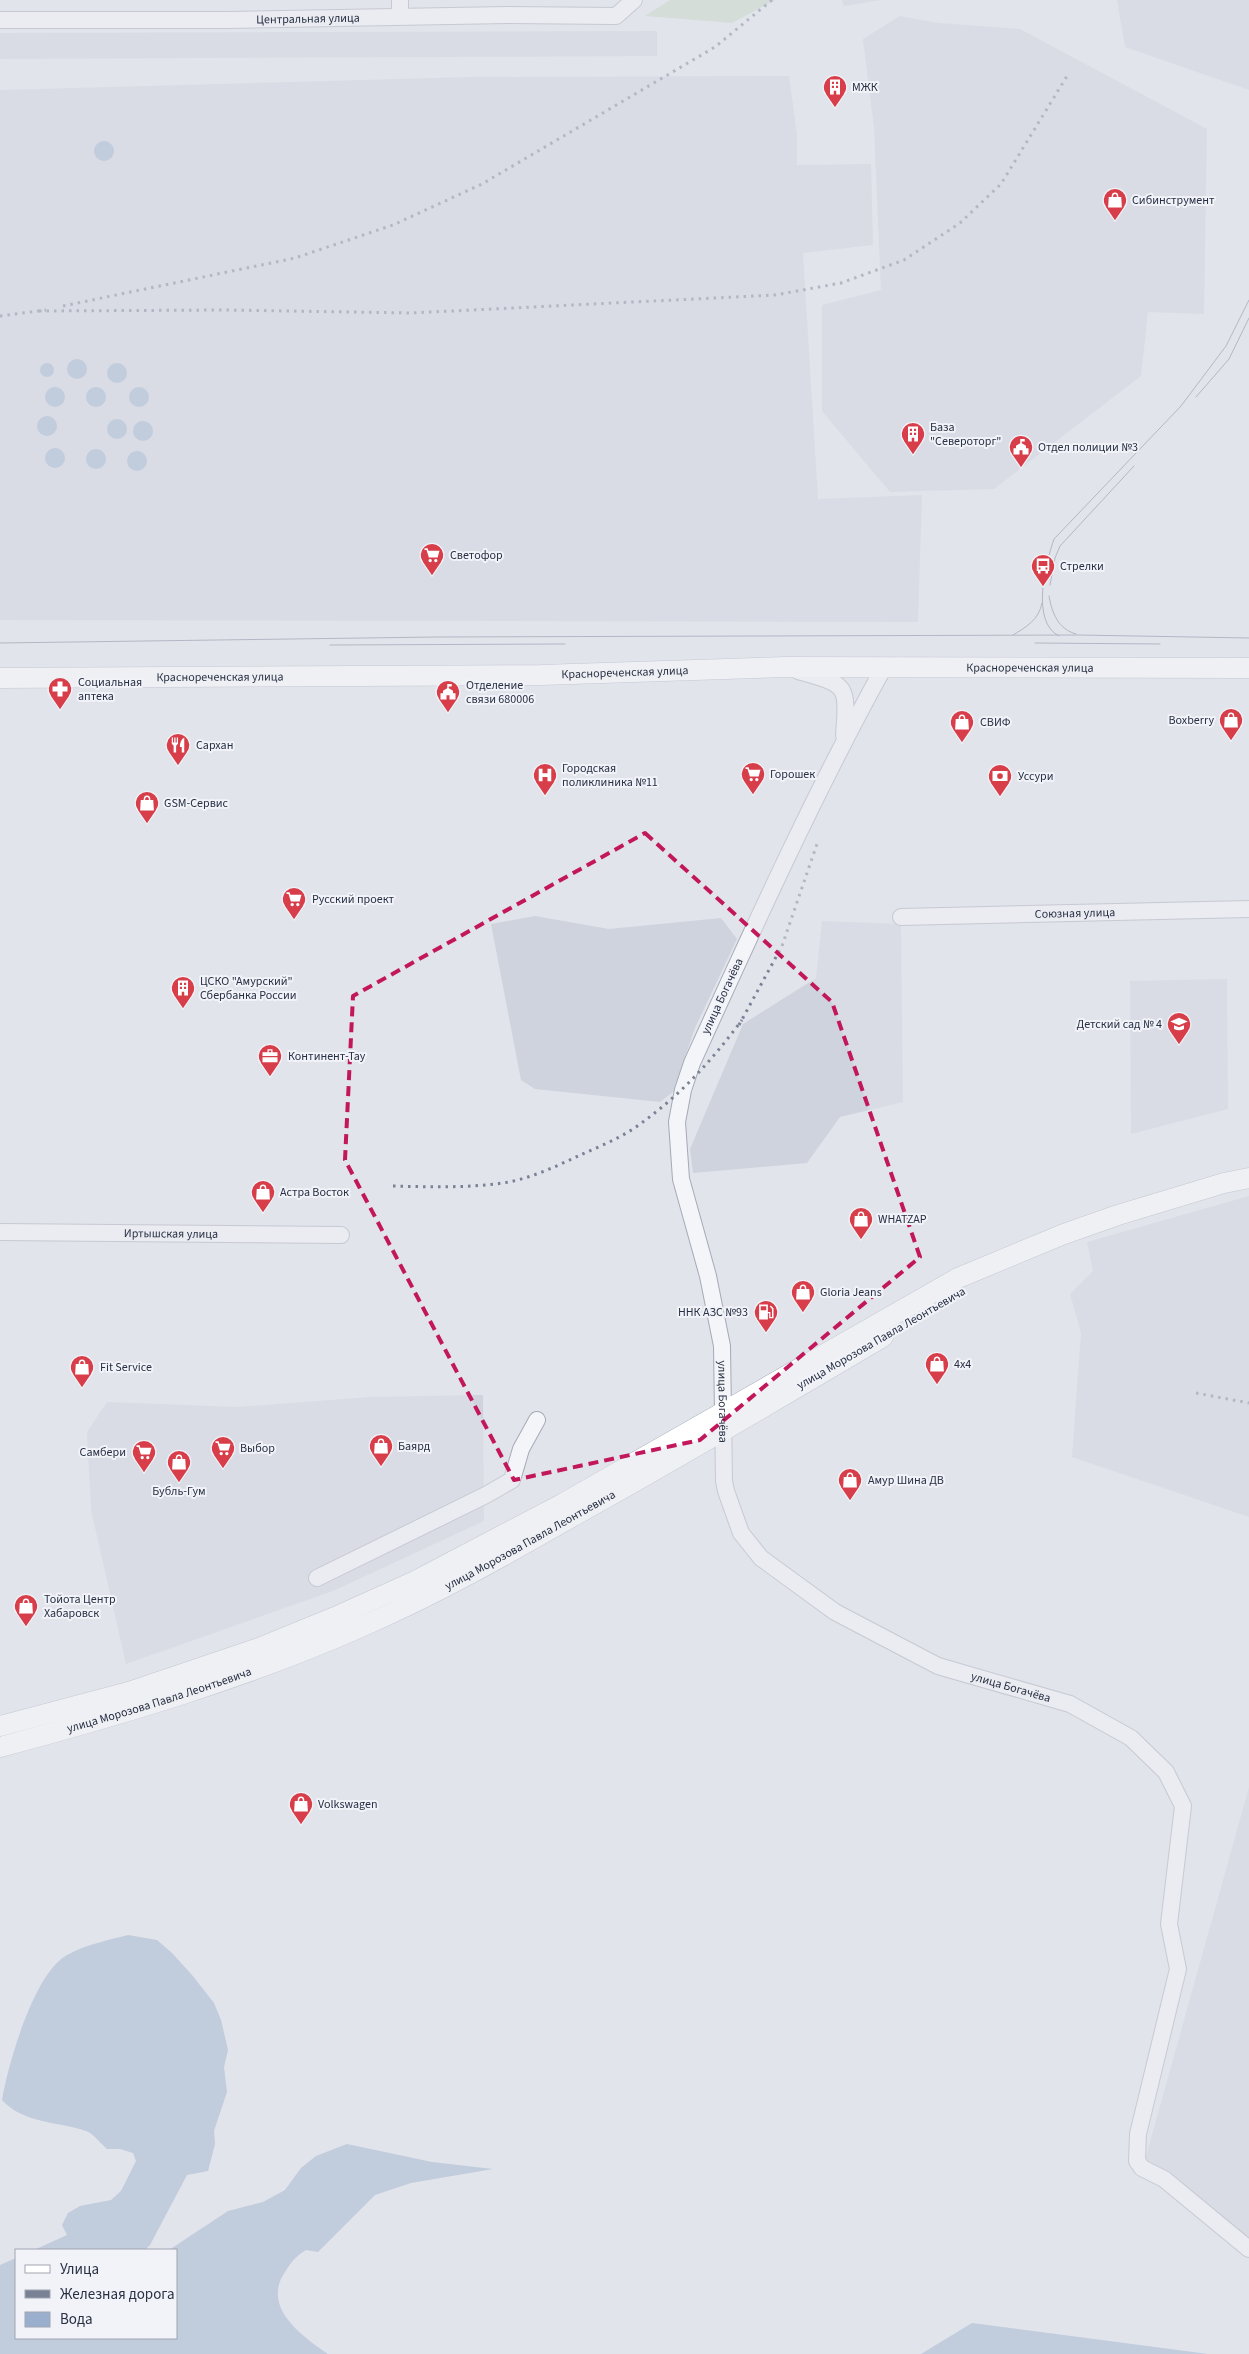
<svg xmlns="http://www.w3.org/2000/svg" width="1249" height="2354" font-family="'Source Sans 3',sans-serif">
	<rect width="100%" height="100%" fill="#e1e4eb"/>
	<!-- built -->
	<g fill="#cfd3dd">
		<polygon points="842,0 881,0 844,6"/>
		<polygon points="1117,0 1249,0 1249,90 1125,47"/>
		<polygon points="900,16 938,23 1020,29 1207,129 1204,314 1148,312 1141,376 994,489 890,492 822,411 822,305 881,290 874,128 863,39"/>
		<polygon points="657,31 657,56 0,59 0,33"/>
		<polygon points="789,76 797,135 797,165 871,164 873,245 803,253 818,499 922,495 918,622 0,620 0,90 469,77"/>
		<polygon points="535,916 609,929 721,918 737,939 695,1028 673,1092 660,1102 535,1089 521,1080 491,924"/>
		<polygon points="822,921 901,924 903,1102 840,1117 807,1163 693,1173 690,1149 743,1024 816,978"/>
		<polygon points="1227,979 1228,1109 1131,1134 1130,981"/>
		<polygon points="1249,1196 1249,1517 1072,1457 1081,1333 1070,1294 1093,1271 1087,1242"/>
		<polygon points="483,1395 484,1521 333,1591 126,1664 91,1510 87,1432 107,1402 237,1407 370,1397"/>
		<polygon points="1249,1787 1249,2249 1145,2160"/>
	</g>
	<!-- green -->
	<polygon fill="#c5d5c1" points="670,0 775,0 732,23 645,16"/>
	<!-- water -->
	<g fill="#9aafcd">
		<circle cx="104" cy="151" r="10"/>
		<circle cx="77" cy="369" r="10"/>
		<circle cx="117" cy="373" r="10"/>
		<circle cx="47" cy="370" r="7"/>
		<circle cx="139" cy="397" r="10"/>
		<circle cx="96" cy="397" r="10"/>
		<circle cx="55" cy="397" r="10"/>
		<circle cx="47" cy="426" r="10"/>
		<circle cx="117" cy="429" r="10"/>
		<circle cx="143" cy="431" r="10"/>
		<circle cx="55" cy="458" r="10"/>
		<circle cx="96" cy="459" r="10"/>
		<circle cx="137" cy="461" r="10"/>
		<path d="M128 1935 157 1940 172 1953 192 1975 214 2003 221 2020 228 2050 224 2067 227 2092 214 2131 215 2144 208 2171 187 2175 150 2245 145 2250H34L67 2235 62 2225 68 2213 80 2206 111 2200 121 2191 136 2161 133 2153 120 2149H107C101 2144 93 2133 86 2131 57 2121 24 2124 2 2100 8 2064 34 1973 67 1955 85 1945 108 1940 128 1935Z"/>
		<path d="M347 2144 432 2162 493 2169 411 2183 375 2195 318 2252 306 2250C296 2256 291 2262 285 2272 261 2307 302 2336 328 2354H0V2265L16 2258V2338H176V2250H169L228 2211 263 2202 285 2190 301 2168 316 2156Z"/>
		<polygon points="972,2323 1208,2354 921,2354"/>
	</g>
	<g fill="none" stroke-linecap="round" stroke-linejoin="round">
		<!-- minor casing -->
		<g stroke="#a6aab6" stroke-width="18">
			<g id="minor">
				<polyline points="400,0 400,16"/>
				<path id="s1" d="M0 20H229L507 15 616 16 634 0"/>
				<path id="s2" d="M884 667C813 796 753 929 692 1063L683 1090 677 1122 681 1179 708 1276 722 1346 724 1481 726 1491 741 1533 761 1558 835 1612 938 1666 1070 1704 1131 1738 1166 1772 1183 1806 1169 1924 1178 1969 1138 2134 1137 2161 1142 2168 1164 2179 1249 2249"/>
				<path d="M798 671C847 685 848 683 844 735"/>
				<path id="s3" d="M901 917 1249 909"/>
				<path id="s4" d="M0 1232 341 1235"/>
				<polyline points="317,1578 486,1495 512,1480 521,1449 537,1420"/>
			</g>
		</g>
		<!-- major casing -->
		<g stroke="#9fa7b7" stroke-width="21">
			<g id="major">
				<path id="s5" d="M0 678 541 675 785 667 1249 668"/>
				<polyline points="0,1726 129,1692 259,1648 335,1617 415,1581 562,1504 958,1278 1064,1234 1118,1215 1224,1183 1249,1178"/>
				<path id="s6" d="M0 1747C124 1714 246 1678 363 1626 437 1594 507 1554 577 1514 680 1457 781 1397 883 1337"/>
			</g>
		</g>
		<!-- minor -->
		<use href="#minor" stroke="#f4f5f9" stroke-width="16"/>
		<!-- major -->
		<use href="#major" stroke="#fff" stroke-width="20"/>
		<!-- tram -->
		<g stroke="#798295" stroke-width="1">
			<polyline points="1196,397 1229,359 1249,318"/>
			<polyline points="1050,585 1055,558 1060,546 1134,466"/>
			<path d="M1049 596C1052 613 1058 629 1076 634"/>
			<path d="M1013 635C1026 627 1039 620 1042 603"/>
			<path d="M1059 636C1030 622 1046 562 1054 539L1181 406 1226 346 1249 300"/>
			<polyline points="0,643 436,637 1079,635 1249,638"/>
			<polyline points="1035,643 1160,644"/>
			<polyline points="330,645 565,644"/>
		</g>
		<!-- rail -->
		<g stroke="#798295" stroke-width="3" stroke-dasharray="2.5 5" stroke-linecap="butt">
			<polyline points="63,306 295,258 393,225 482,184 715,47 772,0"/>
			<polyline points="39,311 226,310 411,313 775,295 841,283 904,260 960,223 1001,184 1067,76"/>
			<polyline points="0,316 46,310"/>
			<polyline points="739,1025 782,946 817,844"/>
			<path d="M393 1186C430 1187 467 1188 503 1183 529 1179 555 1167 578 1156 596 1148 616 1140 633 1129 678 1098 709 1064 742 1020"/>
			<polyline points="1196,1393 1249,1403"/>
		</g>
	</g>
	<!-- marked area -->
	<path d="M0 0H1249V2354H0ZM645 833 832 1002 920 1257 700 1440 514 1480 345 1160 353 996Z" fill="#e1e4eb" fill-opacity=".55" fill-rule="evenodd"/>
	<path fill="none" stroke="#c2185b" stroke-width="4" stroke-dasharray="10 6" stroke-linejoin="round" d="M645 833 832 1002 920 1257 700 1440 514 1480 345 1160 353 996Z"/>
	<!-- icons -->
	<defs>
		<g id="building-pin" transform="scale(1.25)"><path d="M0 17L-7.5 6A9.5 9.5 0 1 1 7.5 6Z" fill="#d83e4a" stroke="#f1f3f8"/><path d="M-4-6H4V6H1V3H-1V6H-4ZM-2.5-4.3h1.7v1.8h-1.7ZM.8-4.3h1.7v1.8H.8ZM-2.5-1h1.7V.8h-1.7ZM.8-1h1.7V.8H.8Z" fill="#fff"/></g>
		<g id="shop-pin" transform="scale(1.25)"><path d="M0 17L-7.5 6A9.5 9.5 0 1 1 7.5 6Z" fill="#d83e4a" stroke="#f1f3f8"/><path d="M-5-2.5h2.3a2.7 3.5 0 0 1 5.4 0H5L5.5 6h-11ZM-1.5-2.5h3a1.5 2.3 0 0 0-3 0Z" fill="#fff"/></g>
		<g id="civic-pin" transform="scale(1.25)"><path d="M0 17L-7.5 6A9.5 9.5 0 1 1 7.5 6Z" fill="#d83e4a" stroke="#f1f3f8"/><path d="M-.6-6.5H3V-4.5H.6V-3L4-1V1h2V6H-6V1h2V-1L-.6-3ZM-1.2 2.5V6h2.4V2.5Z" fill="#fff"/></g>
		<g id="supermarket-pin" transform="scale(1.25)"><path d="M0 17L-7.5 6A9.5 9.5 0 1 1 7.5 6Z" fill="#d83e4a" stroke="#f1f3f8"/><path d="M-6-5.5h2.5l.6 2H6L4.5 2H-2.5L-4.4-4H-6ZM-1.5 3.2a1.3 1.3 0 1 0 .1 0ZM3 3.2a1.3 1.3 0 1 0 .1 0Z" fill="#fff"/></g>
		<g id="bus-pin" transform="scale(1.25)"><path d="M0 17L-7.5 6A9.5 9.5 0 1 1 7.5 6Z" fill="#d83e4a" stroke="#f1f3f8"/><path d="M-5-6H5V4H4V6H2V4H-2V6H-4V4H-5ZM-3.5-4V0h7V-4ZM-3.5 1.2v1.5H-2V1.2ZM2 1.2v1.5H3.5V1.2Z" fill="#fff"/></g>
		<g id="pharmacy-pin" transform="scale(1.25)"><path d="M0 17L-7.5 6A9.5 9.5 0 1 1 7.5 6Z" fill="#d83e4a" stroke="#f1f3f8"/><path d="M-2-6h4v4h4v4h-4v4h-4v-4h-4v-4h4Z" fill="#fff"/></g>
		<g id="restaurant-pin" transform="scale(1.25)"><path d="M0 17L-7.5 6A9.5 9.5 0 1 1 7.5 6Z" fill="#d83e4a" stroke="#f1f3f8"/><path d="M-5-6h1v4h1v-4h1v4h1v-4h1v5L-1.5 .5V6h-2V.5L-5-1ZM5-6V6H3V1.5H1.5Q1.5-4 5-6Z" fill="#fff"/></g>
		<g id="hospital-pin" transform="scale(1.25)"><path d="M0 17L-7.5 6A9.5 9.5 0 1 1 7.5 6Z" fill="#d83e4a" stroke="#f1f3f8"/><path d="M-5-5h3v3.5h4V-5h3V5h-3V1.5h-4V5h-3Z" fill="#fff"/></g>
		<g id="bank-pin" transform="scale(1.25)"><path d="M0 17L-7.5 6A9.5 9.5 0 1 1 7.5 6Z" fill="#d83e4a" stroke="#f1f3f8"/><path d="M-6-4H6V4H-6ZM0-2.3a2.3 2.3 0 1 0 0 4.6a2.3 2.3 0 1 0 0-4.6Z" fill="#fff"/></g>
		<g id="school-pin" transform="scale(1.25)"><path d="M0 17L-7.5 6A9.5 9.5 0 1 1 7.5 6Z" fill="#d83e4a" stroke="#f1f3f8"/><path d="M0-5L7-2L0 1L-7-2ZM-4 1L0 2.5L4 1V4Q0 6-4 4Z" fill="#fff"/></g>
		<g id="office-pin" transform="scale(1.25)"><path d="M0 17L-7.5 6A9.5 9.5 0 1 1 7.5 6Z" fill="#d83e4a" stroke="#f1f3f8"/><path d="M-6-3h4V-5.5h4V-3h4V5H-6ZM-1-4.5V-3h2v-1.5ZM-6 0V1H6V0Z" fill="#fff"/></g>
		<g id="fuel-pin" transform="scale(1.25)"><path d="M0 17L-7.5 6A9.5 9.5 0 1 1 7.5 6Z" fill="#d83e4a" stroke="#f1f3f8"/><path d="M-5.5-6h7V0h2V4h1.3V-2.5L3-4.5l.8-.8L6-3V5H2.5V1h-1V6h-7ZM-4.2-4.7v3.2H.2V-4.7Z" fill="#fff"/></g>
	</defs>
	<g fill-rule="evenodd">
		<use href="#building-pin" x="835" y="87"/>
		<use href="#shop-pin" x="1115" y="200"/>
		<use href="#building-pin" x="913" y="434"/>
		<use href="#civic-pin" x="1021" y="447"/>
		<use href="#supermarket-pin" x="432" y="555"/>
		<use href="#bus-pin" x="1043" y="566"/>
		<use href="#pharmacy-pin" x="60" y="689"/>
		<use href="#civic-pin" x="448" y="692"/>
		<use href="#shop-pin" x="1231" y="720"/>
		<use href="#shop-pin" x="962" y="722"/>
		<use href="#restaurant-pin" x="178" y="745"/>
		<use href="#supermarket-pin" x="753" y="774"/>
		<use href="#hospital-pin" x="545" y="775"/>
		<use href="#bank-pin" x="1000" y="776"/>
		<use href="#shop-pin" x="147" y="803"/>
		<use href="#supermarket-pin" x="294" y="899"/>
		<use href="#building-pin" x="183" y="988"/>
		<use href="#school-pin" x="1179" y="1024"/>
		<use href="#office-pin" x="270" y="1056"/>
		<use href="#shop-pin" x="263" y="1192"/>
		<use href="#shop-pin" x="861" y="1219"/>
		<use href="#shop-pin" x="803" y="1292"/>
		<use href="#fuel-pin" x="766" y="1312"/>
		<use href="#shop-pin" x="937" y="1364"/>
		<use href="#shop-pin" x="82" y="1367"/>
		<use href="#shop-pin" x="381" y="1446"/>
		<use href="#supermarket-pin" x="223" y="1448"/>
		<use href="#supermarket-pin" x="144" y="1452"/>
		<use href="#shop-pin" x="179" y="1462"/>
		<use href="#shop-pin" x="850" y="1480"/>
		<use href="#shop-pin" x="26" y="1606"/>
		<use href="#shop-pin" x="301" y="1804"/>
	</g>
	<g text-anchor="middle" stroke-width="4" stroke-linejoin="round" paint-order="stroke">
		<!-- street labels -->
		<g font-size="12" fill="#283044" stroke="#f1f3f8">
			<text dy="4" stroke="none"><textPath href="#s1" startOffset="308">Центральная улица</textPath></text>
			<text dy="4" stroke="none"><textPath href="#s5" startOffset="1030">Краснореченская улица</textPath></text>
			<text dy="4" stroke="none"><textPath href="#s5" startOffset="625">Краснореченская улица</textPath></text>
			<text dy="4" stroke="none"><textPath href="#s5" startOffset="220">Краснореченская улица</textPath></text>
			<text dy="4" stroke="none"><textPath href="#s3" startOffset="174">Союзная улица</textPath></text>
			<text transform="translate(722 996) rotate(-65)" y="4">улица Богачёва</text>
			<text dy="4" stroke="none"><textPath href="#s4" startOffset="171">Иртышская улица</textPath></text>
			<text transform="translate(881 1338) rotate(-30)" y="4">улица Морозова Павла Леонтьевича</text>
			<text dy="4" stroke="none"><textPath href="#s2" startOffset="786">улица Богачёва</textPath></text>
			<text dy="4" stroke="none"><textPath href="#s6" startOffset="571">улица Морозова Павла Леонтьевича</textPath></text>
			<text dy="4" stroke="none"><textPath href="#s2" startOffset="1236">улица Богачёва</textPath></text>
			<text dy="4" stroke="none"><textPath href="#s6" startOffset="166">улица Морозова Павла Леонтьевича</textPath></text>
		</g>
		<!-- poi labels -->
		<g font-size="12" fill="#283044" stroke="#f1f3f8" text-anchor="start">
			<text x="852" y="91">МЖК</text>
			<text x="1132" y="204">Сибинструмент</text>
			<text x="930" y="431">База<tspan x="930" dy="14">"Североторг"</tspan></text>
			<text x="1038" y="451">Отдел полиции №3</text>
			<text x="450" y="559">Светофор</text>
			<text x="1060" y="570">Стрелки</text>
			<text x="78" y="686">Социальная<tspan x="78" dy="14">аптека</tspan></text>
			<text x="466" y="689">Отделение<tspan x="466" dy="14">связи 680006</tspan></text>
			<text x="1214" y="724" text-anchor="end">Boxberry</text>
			<text x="980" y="726">СВИФ</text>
			<text x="196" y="749">Сархан</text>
			<text x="562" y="772">Городская<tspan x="562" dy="14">поликлиника №11</tspan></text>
			<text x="770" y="778">Горошек</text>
			<text x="1018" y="780">Уссури</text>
			<text x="164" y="807">GSM-Сервис</text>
			<text x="312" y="903">Русский проект</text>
			<text x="200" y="985">ЦСКО "Амурский"<tspan x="200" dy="14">Сбербанка России</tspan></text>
			<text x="1162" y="1028" text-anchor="end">Детский сад № 4</text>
			<text x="288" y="1060">Континент-Тау</text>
			<text x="280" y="1196">Астра Восток</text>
			<text x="878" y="1223">WHATZAP</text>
			<text x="820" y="1296">Gloria Jeans</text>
			<text x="748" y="1316" text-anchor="end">ННК АЗС №93</text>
			<text x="954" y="1368">4х4</text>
			<text x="100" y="1371">Fit Service</text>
			<text x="398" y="1450">Баярд</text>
			<text x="240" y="1452">Выбор</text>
			<text x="126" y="1456" text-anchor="end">Самбери</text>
			<text x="868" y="1484">Амур Шина ДВ</text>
			<text x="179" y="1495" text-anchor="middle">Бубль-Гум</text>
			<text x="44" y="1603">Тойота Центр<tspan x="44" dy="14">Хабаровск</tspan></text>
			<text x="318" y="1808">Volkswagen</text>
		</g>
	</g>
	<!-- legend -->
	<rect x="15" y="2249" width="162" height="90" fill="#f1f3f8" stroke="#a1a5b0"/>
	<rect x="25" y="2265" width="25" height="8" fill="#ffffff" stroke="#a1a5b0"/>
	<text x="60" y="2274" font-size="15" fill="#283044">Улица</text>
	<rect x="25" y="2290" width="25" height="8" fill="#798295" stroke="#a1a5b0"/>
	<text x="60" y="2299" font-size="15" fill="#283044">Железная дорога</text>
	<rect x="25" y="2312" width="25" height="15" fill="#9aafcd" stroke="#a1a5b0"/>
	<text x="60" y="2324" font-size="15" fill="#283044">Вода</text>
</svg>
